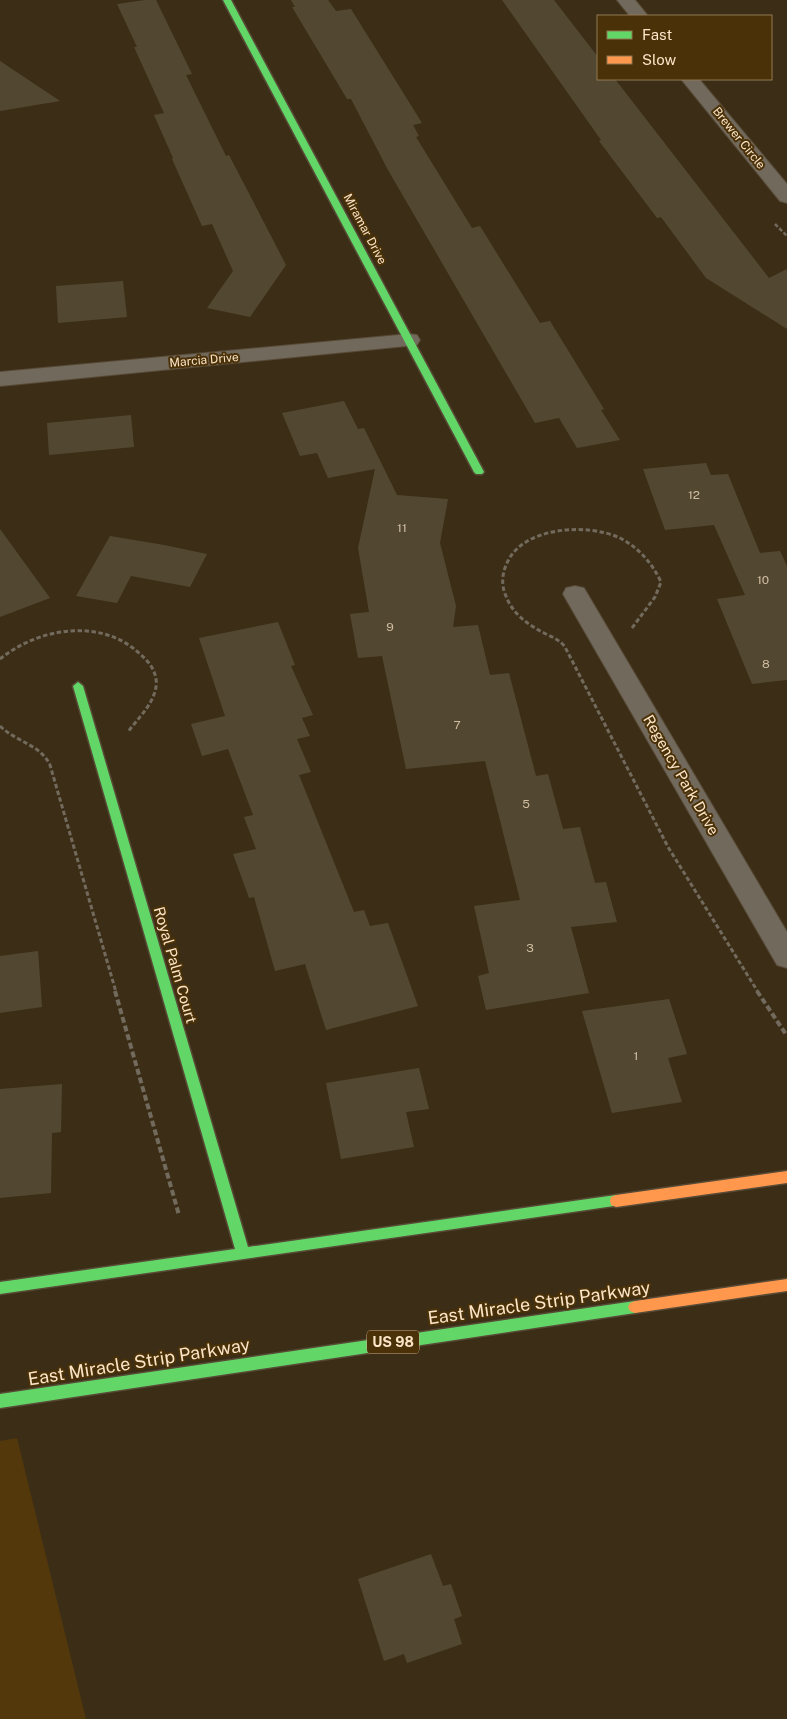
<svg xmlns="http://www.w3.org/2000/svg" width="787" height="1719" font-family="'Public Sans',sans-serif">
	<rect width="100%" height="100%" fill="#3c2e16"/>
	<!-- built -->
	<polygon fill="#53380c" points="17,1438 86,1719 0,1719 0,1441"/>
	<!-- building -->
	<g fill="#524831">
		<polygon points="145,0 156,0 192,74 186,75 226,156 229,155 286,265 250,317 207,308 233,271 212,224 202,226 172,159 173,158 154,115 164,113 134,47 137,47 117,4"/>
		<polygon points="291,0 328,0 336,11 351,9 422,123 413,125 419,136 416,137 472,228 480,226 540,323 550,321 604,409 601,410 620,440 577,448 559,418 535,423 388,170 351,99 347,99 292,7 295,7"/>
		<polygon points="502,0 554,0 598,57 598,79 615,79 769,278 787,269 787,329 706,278 661,217 657,218 599,141 601,140"/>
		<polygon points="0,61 60,101 0,111"/>
		<polygon points="123,281 127,317 58,323 56,286"/>
		<polygon points="344,401 358,429 364,428 397,495 448,499 440,543 456,606 453,627 478,625 490,675 509,673 536,776 548,774 563,829 580,827 595,883 606,882 617,922 571,927 589,993 486,1010 478,976 489,973 474,906 520,900 485,761 406,769 382,656 358,658 350,614 369,612 358,548 375,469 328,478 317,453 300,456 282,413"/>
		<polygon points="131,415 134,447 49,455 47,423"/>
		<polygon points="706,463 711,475 728,474 760,553 780,551 787,566 787,680 752,684 717,599 745,595 714,525 665,530 643,469"/>
		<polygon points="0,529 50,598 0,617"/>
		<polygon points="110,536 164,545 207,554 190,587 131,576 117,603 76,596"/>
		<polygon points="278,622 295,665 291,666 313,715 302,718 310,736 297,739 311,772 299,775 354,912 364,910 370,926 388,923 418,1006 326,1030 305,964 275,971 254,897 249,898 233,854 256,849 244,817 253,815 228,749 202,756 191,724 225,716 199,638"/>
		<polygon points="38,951 42,1007 0,1013 0,956"/>
		<polygon points="669,999 687,1054 668,1058 682,1102 612,1113 582,1011"/>
		<polygon points="419,1068 429,1109 406,1112 414,1147 341,1159 326,1083"/>
		<polygon points="62,1084 61,1132 52,1133 51,1193 0,1198 0,1089"/>
		<polygon points="431,1554 443,1586 451,1584 462,1616 454,1619 462,1644 407,1663 404,1654 384,1661 358,1579"/>
	</g>
	<g fill="none" stroke-linecap="round" stroke-linejoin="round">
		<!-- street casing -->
		<g stroke="#574a36" stroke-width="2">
			<g id="street">
				<polygon points="617,0 635,0 648,16 630,16"/>
				<polygon points="681,79 699,79 787,184 787,203 780,201"/>
				<polygon points="409,334 417,335 420,340 417,345 0,386 0,372"/>
				<polygon points="575,586 584,588 787,932 787,968 777,965 563,594 566,588"/>
			</g>
		</g>
		<!-- fast casing -->
		<g stroke="#574a36" stroke-width="3">
			<g id="fast">
				<polygon points="223,0 231,0 484,472 482,474 476,474 474,472"/>
				<polygon points="78,682 83,686 248,1247 616,1195 621,1197 622,1201 621,1205 0,1294 0,1282 235,1249 73,686"/>
				<polygon points="635,1301 640,1303 642,1307 640,1311 635,1313 0,1408 0,1394"/>
			</g>
		</g>
		<!-- slow casing -->
		<g stroke="#574a36" stroke-width="3">
			<g id="slow">
				<polygon points="787,1171 787,1183 616,1207 611,1205 610,1201 611,1197 616,1195"/>
				<polygon points="787,1279 787,1291 635,1313 630,1311 628,1307 630,1303 635,1301"/>
			</g>
		</g>
		<!-- path-far2 -->
		<polyline stroke="#726a5d" stroke-width="2.5" stroke-dasharray="4 2" stroke-linecap="butt" points="775,224 787,236"/>
		<!-- path-far1 -->
		<g stroke="#726a5d" stroke-width="3" stroke-dasharray="4.5 2.5" stroke-linecap="butt">
			<path d="M632 628 655 597 661 582C652 563 639 548 620 538 588 523 523 526 507 563 502 573 501 586 506 596 512 613 528 625 544 633 552 637 560 640 565 647L668 847 758 992"/>
			<path d="M0 659C38 628 101 617 140 654 150 662 158 674 156 687 153 705 138 718 128 732"/>
			<path d="M0 726C16 742 40 744 50 765L116 992"/>
		</g>
		<!-- path -->
		<g stroke="#726a5d" stroke-width="4" stroke-dasharray="6 3" stroke-linecap="butt">
			<polyline points="115,991 179,1215"/>
			<polyline points="757,991 787,1036"/>
		</g>
		<!-- street -->
		<use href="#street" fill="#72695d" fill-rule="evenodd"/>
		<!-- fast -->
		<use href="#fast" fill="#63d668" fill-rule="evenodd"/>
		<!-- slow -->
		<use href="#slow" fill="#ff974d" fill-rule="evenodd"/>
	</g>
	<g text-anchor="middle" stroke-width="4" stroke-linejoin="round" paint-order="stroke">
		<!-- far-street labels -->
		<g font-size="12" fill="#fbe5c9" stroke="#4b3107">
			<text transform="translate(739 138) rotate(51)" y="4">Brewer Circle</text>
			<text transform="translate(365 229) rotate(62)" y="4">Miramar Drive</text>
			<text transform="translate(204 360) rotate(-5)" y="4">Marcia Drive</text>
		</g>
		<!-- number labels -->
		<g font-size="12" fill="#d1bea3">
			<text x="694" y="499">12</text>
			<text x="402" y="532">11</text>
			<text x="763" y="584">10</text>
			<text x="390" y="631">9</text>
			<text x="766" y="668">8</text>
			<text x="457" y="729">7</text>
			<text x="526" y="808">5</text>
			<text x="530" y="952">3</text>
			<text x="636" y="1060">1</text>
		</g>
		<!-- shield labels -->
		<rect fill="#4b3107" stroke="#c6af8f" stroke-width="1" x="367" y="1330.5" width="52" height="23" rx="4"/>
		<g font-size="14" font-weight="bold" fill="#fbe5c9">
			<text x="393" y="1347">US 98</text>
		</g>
		<!-- street labels -->
		<g font-size="15" fill="#fbe5c9" stroke="#4b3107">
			<text transform="translate(681 775) rotate(60)" y="5">Regency Park Drive</text>
			<text transform="translate(175 965) rotate(74)" y="5">Royal Palm Court</text>
		</g>
		<!-- near-street labels -->
		<g font-size="18" fill="#fbe5c9" stroke="#4b3107">
			<text transform="translate(539 1303) rotate(-8)" y="6">East Miracle Strip Parkway</text>
			<text transform="translate(139 1362) rotate(-9)" y="6">East Miracle Strip Parkway</text>
		</g>
	</g>
	<!-- legend -->
	<rect x="597" y="15" width="175" height="65" fill="#4b3107" stroke="#917955"/>
	<rect x="607" y="31" width="25" height="8" fill="#63d668" stroke="#917955"/>
	<text x="642" y="40" font-size="15" fill="#fbe5c9">Fast</text>
	<rect x="607" y="56" width="25" height="8" fill="#ff974d" stroke="#917955"/>
	<text x="642" y="65" font-size="15" fill="#fbe5c9">Slow</text>
</svg>
